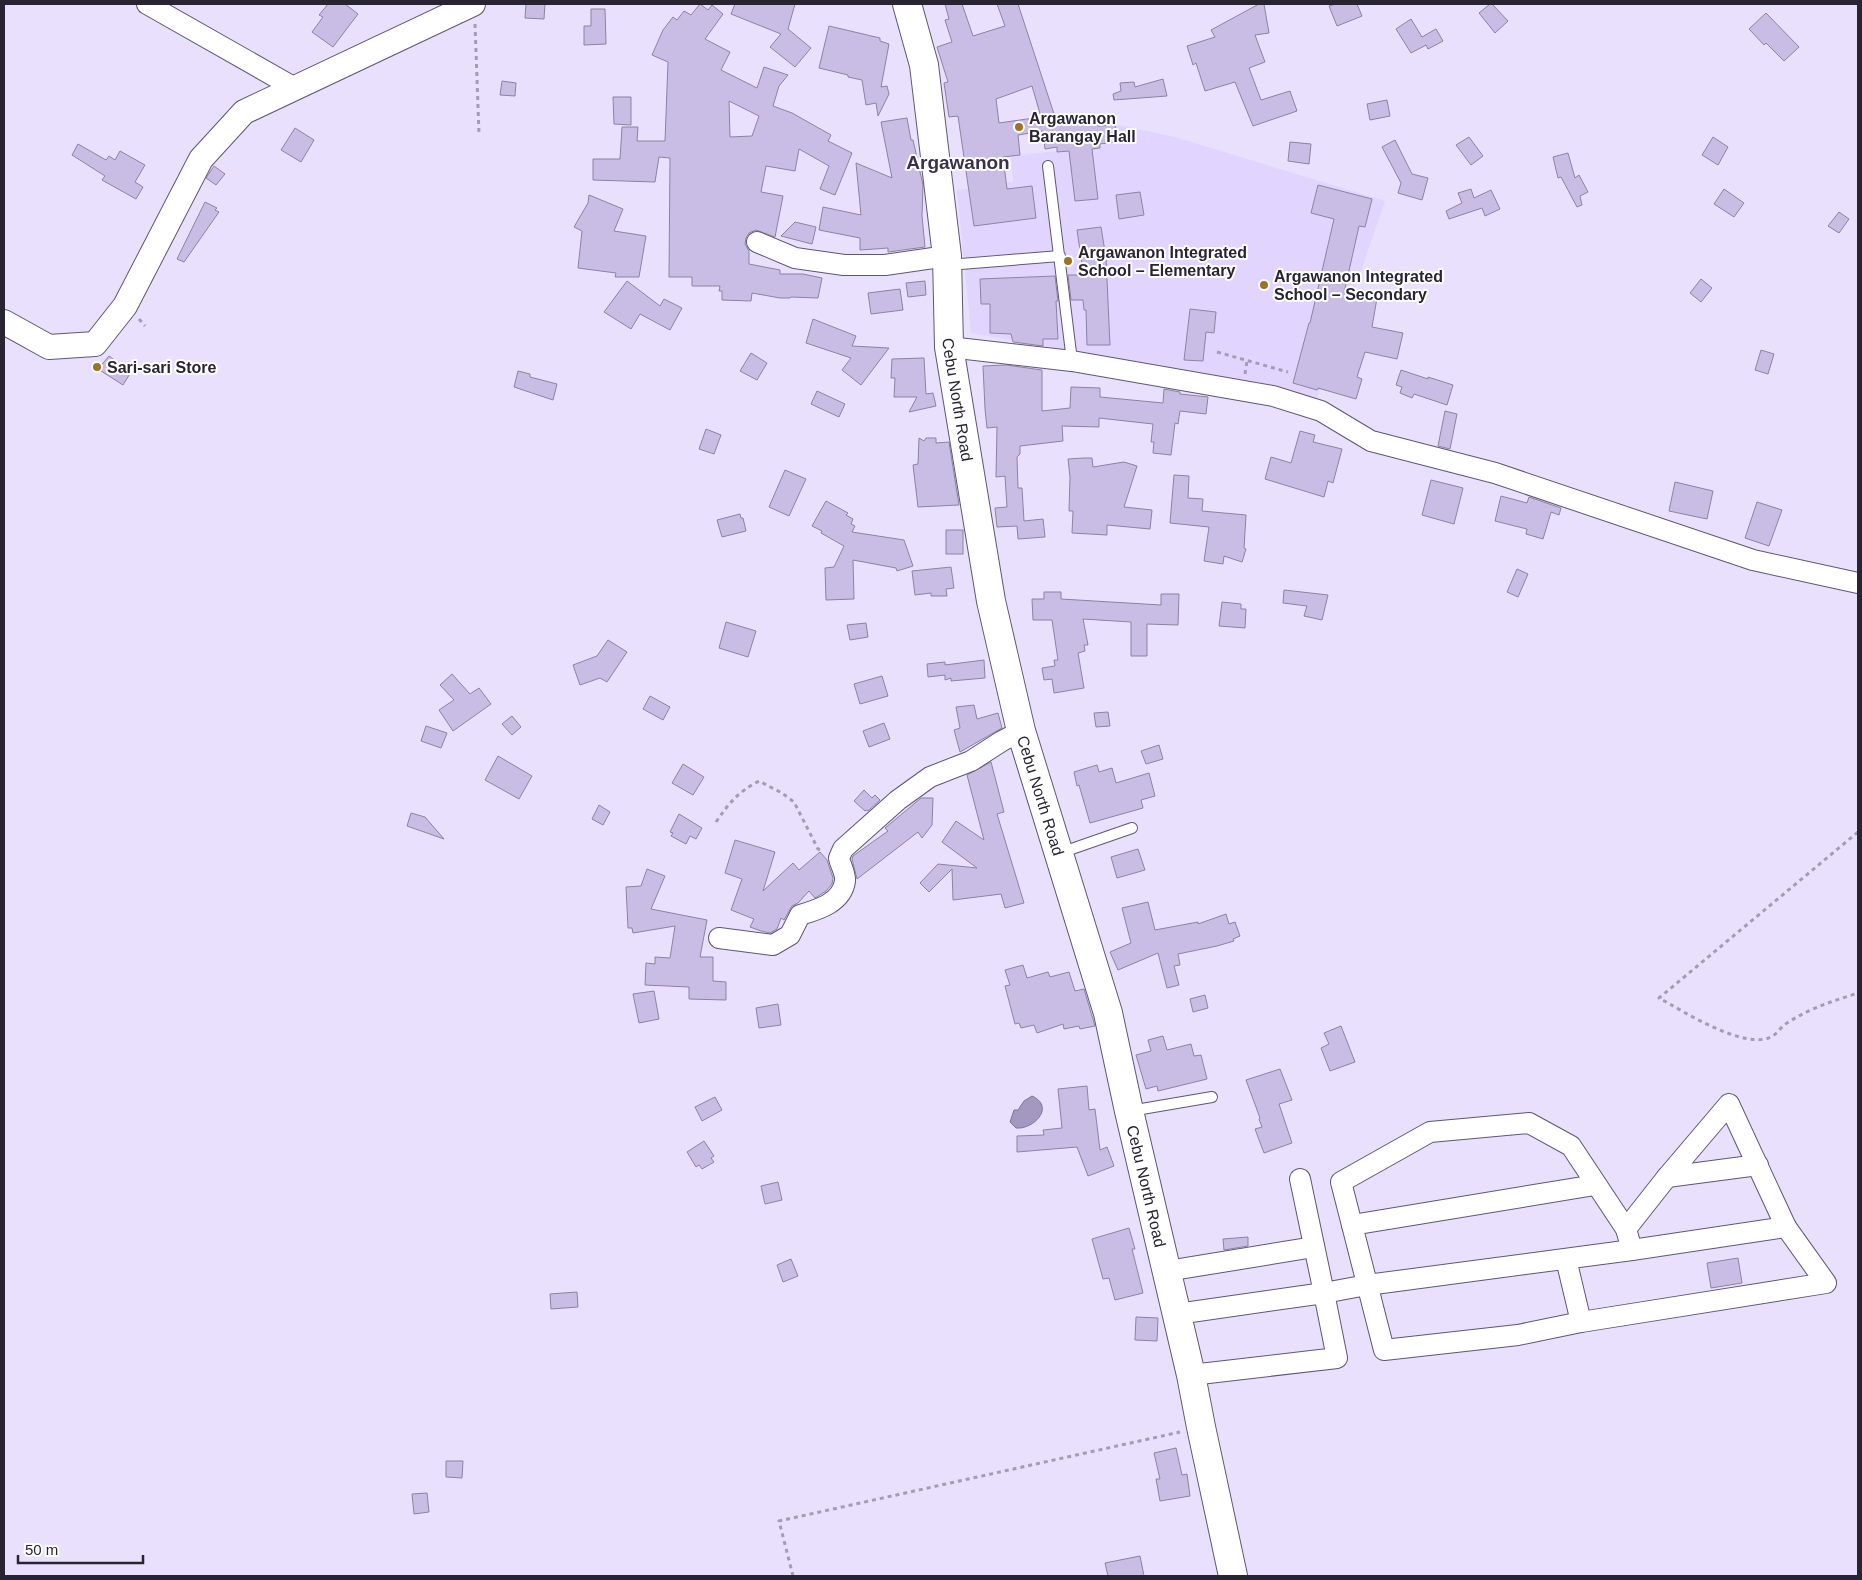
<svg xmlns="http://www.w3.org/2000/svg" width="1862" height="1580" font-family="Helvetica,sans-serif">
	<rect width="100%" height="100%" fill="#e8e0fc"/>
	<!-- built -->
	<polygon fill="#e1d5ff" points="1099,121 1175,137 1385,201 1317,399 1170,369 971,333 957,190 1013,182 1011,156 1104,146"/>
	<!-- water -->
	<path fill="#a498c0" stroke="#7f7595" d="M1032 1096C1056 1107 1033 1130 1016 1128L1010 1122 1014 1110H1018L1024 1101Z"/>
	<!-- building -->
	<g fill="#c9bde6" stroke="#8c83a3" fill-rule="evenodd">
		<polygon points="328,4 345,4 358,14 333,47 312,32 323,17 319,15"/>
		<polygon points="526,4 545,4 544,19 525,18"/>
		<path d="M700 4 708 10 712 5 723 14 705 39 730 52 721 70 757 88 764 67 788 75 779 86 773 106 792 113 831 135 828 141 852 153 835 195 820 189 829 166 799 149 795 171 766 166 761 192 783 196 775 237 756 230 749 233 746 238 745 244 749 251V264L780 270V274H803L822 278 818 298 791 297 790 298H780L752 293 751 301 722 300V291H719L720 286H692V277H669L670 158 659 157 655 182 593 180V159H620L622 127H638L637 141H665L668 62 652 55 663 30 673 17 677 20 684 11 691 15ZM729 101 759 116 752 136 730 137Z"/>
		<polygon points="735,4 795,4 788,29 811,48 795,67 770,47 781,34 731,14"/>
		<path d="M945 4H962L973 36 1005 26 997 4H1018L1057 123 1097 119 1098 126 1115 125 1117 142 1100 144V148L1092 149 1098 199 1075 201 1069 151 1057 152V147L1045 149 1043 131 1018 135 1020 155 1003 157 1007 189 1032 186 1036 218 974 226 958 116 949 117 944 83 948 82 937 47 952 42 945 20 949 19ZM1032 86 1041 117 999 123 996 99Z"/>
		<polygon points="1259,4 1264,4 1269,33 1255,35 1265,62 1249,68 1261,100 1290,91 1297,111 1253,126 1235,82 1205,91 1196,63 1193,65 1187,46 1215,37 1211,30"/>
		<polygon points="1336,4 1357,4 1362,16 1337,26 1329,6"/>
		<polygon points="1490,4 1492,4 1508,21 1495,33 1479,13"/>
		<polygon points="591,9 605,9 606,44 584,45 584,26 591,26"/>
		<polygon points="1766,13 1799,47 1784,61 1766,43 1764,45 1749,29"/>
		<polygon points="1411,19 1422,37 1436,29 1443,41 1428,49 1426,45 1411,53 1396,29"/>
		<polygon points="829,26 880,38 880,41 889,44 881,87 887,86 889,94 878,116 876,103 866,105 862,80 848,77 848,75 819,68"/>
		<polygon points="1163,79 1167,96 1114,100 1113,94 1121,91 1120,83 1134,82 1135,87"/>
		<polygon points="502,81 516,83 515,96 500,95"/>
		<polygon points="613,97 631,97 631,125 614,124"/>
		<polygon points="1387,100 1390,116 1370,120 1367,104"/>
		<polygon points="907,118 911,140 913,140 923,185 922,216 925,247 888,252 888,248 860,250 860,238 819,230 823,207 861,215 856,163 892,178 881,122"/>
		<polygon points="295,128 314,140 301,162 281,150"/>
		<polygon points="1469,137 1483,156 1471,165 1456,145"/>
		<polygon points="1713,137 1728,147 1718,165 1702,155"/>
		<polygon points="1395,140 1412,174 1428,178 1422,200 1398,193 1401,183 1382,147"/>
		<polygon points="1290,142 1311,144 1309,164 1288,161"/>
		<polygon points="78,144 106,160 109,156 115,160 120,151 145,165 135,182 143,187 136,199 102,180 105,176 72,155"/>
		<polygon points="1568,153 1575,178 1579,175 1588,192 1580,196 1582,205 1577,207 1561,177 1558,178 1553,157"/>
		<polygon points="214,166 225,174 216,185 206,178"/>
		<polygon points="1318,185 1372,199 1365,227 1359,226 1344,293 1377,298 1372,327 1403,333 1397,359 1365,352 1357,377 1362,379 1356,399 1318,388 1317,390 1293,383 1309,323 1310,323 1334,219 1311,213"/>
		<polygon points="1471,189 1474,198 1491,190 1500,209 1485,216 1482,208 1449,219 1446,211 1462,203 1458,193"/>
		<polygon points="1724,189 1744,203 1734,217 1714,204"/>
		<polygon points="1140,192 1144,215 1119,219 1116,195"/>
		<polygon points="589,195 623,209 614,231 646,236 639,277 615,277 616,273 578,268 582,231 574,227 588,203"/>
		<polygon points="205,202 217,208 215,210 219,212 184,262 177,259"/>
		<polygon points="1839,212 1849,219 1839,233 1828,226"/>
		<polygon points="795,222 816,227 812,244 781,236"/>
		<polygon points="1101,227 1106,258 1110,345 1087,345 1086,310 1084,310 1083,300 1071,300 1068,275 1081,275 1080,264 1082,264 1077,230"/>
		<polygon points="1055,276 1058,301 1056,301 1058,339 1043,339 1043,346 1013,342 1011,334 990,333 990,304 981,304 980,279"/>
		<polygon points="1701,279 1712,288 1701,302 1690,293"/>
		<polygon points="627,281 660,306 664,299 682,308 670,330 640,314 631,329 604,312"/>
		<polygon points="925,281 926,295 908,297 906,283"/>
		<polygon points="900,289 903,310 871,314 868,293"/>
		<polygon points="1190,309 1216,312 1214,333 1206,332 1203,361 1184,360"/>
		<polygon points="813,319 856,336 852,346 889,348 861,385 842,370 851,358 806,343"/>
		<polygon points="1761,350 1774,354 1768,374 1755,370"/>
		<polygon points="751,353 767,363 757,380 740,371"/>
		<polygon points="109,356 131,372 123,385 98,369"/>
		<polygon points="924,358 926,394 933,393 936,406 909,412 917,397 894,397 895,378 891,378 892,359"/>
		<polygon points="1006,365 1042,370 1042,411 1070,408 1071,387 1100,388 1100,397 1163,403 1164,389 1180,392 1180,394 1208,397 1206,414 1180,411 1178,424 1175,423 1171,455 1153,453 1154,442 1151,442 1153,424 1099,418 1099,427 1062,426 1063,441 1020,446 1020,454 1017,457 1018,488 1022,488 1024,521 1043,519 1045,537 1018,539 1017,526 997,527 995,508 1007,507 1005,476 996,477 997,427 987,428 985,409 983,366"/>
		<polygon points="1401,370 1428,379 1428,377 1453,385 1447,405 1414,394 1412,398 1400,393 1402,387 1396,385"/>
		<polygon points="518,371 530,374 530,377 557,384 553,400 514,387"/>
		<polygon points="817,391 845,404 839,417 811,404"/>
		<polygon points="1445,411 1457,414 1450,449 1438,446"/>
		<polygon points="706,429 721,435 714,454 699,449"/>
		<polygon points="1300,431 1315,435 1313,442 1342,449 1333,483 1328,481 1324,497 1265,479 1271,457 1291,463"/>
		<polygon points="919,438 924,441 926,438 936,438 936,443 949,442 959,505 918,507 913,465 918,464"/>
		<polygon points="1084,458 1092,458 1093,467 1124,462 1137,466 1124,507 1152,510 1150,529 1107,525 1107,535 1072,533 1073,511 1069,511 1070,477 1068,459"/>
		<polygon points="785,470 806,479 789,516 769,507"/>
		<polygon points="1174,475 1189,476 1188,498 1203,499 1202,511 1246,515 1244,548 1246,549 1242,562 1224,556 1223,564 1204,561 1209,527 1170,523"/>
		<polygon points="1431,480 1463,488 1454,524 1422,515"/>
		<polygon points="1675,482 1713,491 1707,519 1669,511"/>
		<polygon points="1501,496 1527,503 1529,497 1561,508 1559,515 1551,512 1543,539 1526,534 1527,529 1495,521"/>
		<polygon points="826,501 848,513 846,515 853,519 851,524 855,526 852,532 904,540 913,566 897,571 896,568 853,560 854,599 826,600 825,568 834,567 844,546 821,533 822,531 812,526"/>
		<polygon points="1757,502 1782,510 1769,546 1745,538"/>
		<polygon points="740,514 741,518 743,518 746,531 722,537 717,520"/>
		<rect x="946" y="530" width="17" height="24"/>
		<polygon points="951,567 954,588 946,589 947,596 931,596 931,593 915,595 912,571"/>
		<polygon points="1517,569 1528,574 1518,597 1507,592"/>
		<polygon points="1284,590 1328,595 1322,620 1304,616 1307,606 1283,603"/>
		<polygon points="1044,592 1061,592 1061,599 1161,605 1161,594 1179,594 1178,625 1147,624 1147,656 1131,656 1131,622 1083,619 1088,645 1084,645 1085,651 1078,653 1084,688 1054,693 1052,679 1044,680 1042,668 1055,666 1054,660 1058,660 1052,620 1033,620 1032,599 1044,599"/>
		<polygon points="1222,602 1241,604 1241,609 1246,609 1245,628 1219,626"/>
		<polygon points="726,622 756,631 748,657 719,648"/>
		<polygon points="866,623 868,637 850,640 847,625"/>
		<polygon points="608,640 627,652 607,682 600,678 580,685 573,665 597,656"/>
		<polygon points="984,660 985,678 951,681 951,678 945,680 945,675 928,677 927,664 945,662 945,665"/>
		<polygon points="452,674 470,694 479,688 491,704 453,731 439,710 454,700 440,685"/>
		<polygon points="882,676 888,696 860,704 854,684"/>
		<polygon points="650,696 670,707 663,720 643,709"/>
		<polygon points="974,705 977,719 998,713 1002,728 960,752 954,730 960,728 956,707"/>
		<polygon points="1108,712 1110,726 1096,727 1094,713"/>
		<polygon points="512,716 521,727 512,735 502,724"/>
		<polygon points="884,723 890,739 869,747 863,731"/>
		<polygon points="426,726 447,733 441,748 421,741"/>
		<polygon points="1159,745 1163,759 1146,764 1141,751"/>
		<polygon points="498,756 532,776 519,799 485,780"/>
		<polygon points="991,762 1004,812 997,814 1024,903 1005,908 1001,894 953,900 952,869 929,892 920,883 938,864 977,868 942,842 956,821 984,840 967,775"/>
		<polygon points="683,764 704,777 693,795 672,783"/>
		<polygon points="1097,765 1099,772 1112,768 1116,783 1149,773 1155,796 1141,800 1143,808 1090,823 1079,785 1077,786 1074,772"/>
		<polygon points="864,790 872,798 875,795 880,800 868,811 866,810 865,811 854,801"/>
		<polygon points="921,798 933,798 932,825 922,838 918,832 857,879 852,859 853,856 888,831 885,828"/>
		<polygon points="599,805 610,812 603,825 592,819"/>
		<polygon points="411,813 425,817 444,839 407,826"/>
		<polygon points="679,814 702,828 696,839 690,836 686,844 671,836 673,833 670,832"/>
		<polygon points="735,840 775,852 763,891 793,863 799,870 820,852 827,860 833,878 832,884 826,891 815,898 809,891 798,903 792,906 784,920 781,918 777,929 770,933 761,931 750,927 754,919 731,910 742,879 725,873"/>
		<polygon points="1138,849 1145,870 1117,878 1111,857"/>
		<polygon points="647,869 665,876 651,909 707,920 700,957 713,957 713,981 726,982 726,1000 689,999 689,987 645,985 646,963 655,964 655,957 670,958 675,926 633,933 632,928 628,928 626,887 641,886"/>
		<polygon points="1148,902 1155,930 1198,922 1198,924 1226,914 1229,924 1235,922 1240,936 1233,939 1234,941 1217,946 1178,954 1180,965 1174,966 1179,985 1167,988 1158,953 1118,970 1110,952 1131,943 1122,908"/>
		<polygon points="1023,965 1027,978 1048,972 1050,977 1069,972 1075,991 1084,989 1095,1026 1080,1029 1079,1026 1064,1029 1063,1024 1037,1033 1034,1025 1021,1028 1019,1023 1015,1024 1005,986 1010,985 1005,970"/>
		<polygon points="654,991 659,1019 639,1023 633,994"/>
		<polygon points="1205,995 1208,1008 1193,1012 1190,999"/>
		<polygon points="778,1004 781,1025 759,1028 756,1008"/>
		<polygon points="1341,1026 1355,1062 1330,1071 1321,1048 1329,1044 1324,1033"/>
		<polygon points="1163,1036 1167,1050 1191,1044 1194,1056 1201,1055 1207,1079 1158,1091 1157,1086 1146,1089 1136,1055 1151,1051 1148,1040"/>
		<polygon points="1280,1069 1292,1100 1279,1104 1292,1143 1264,1153 1255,1129 1262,1127 1259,1119 1260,1118 1246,1080"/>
		<polygon points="1087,1086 1089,1110 1095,1109 1100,1150 1107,1147 1114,1166 1088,1176 1077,1147 1017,1152 1017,1136 1044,1135 1043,1130 1062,1128 1058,1089"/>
		<polygon points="715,1097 722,1110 702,1121 695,1107"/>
		<polygon points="704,1141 714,1156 711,1158 714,1162 702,1169 699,1165 696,1167 687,1152"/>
		<polygon points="778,1182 782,1200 765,1204 761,1186"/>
		<polygon points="1129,1228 1135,1249 1132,1249 1143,1293 1115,1300 1109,1278 1103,1279 1092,1239"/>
		<polygon points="1248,1237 1248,1246 1224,1250 1223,1239"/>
		<polygon points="1738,1258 1742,1283 1711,1288 1707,1263"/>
		<polygon points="791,1259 798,1276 783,1282 777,1265"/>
		<polygon points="577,1292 578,1307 551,1309 550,1294"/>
		<polygon points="1136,1317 1158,1318 1157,1341 1135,1340"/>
		<polygon points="1176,1448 1182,1475 1187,1474 1190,1496 1160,1501 1156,1479 1160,1479 1154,1453"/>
		<polygon points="446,1461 463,1461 462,1478 446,1477"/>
		<polygon points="427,1493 429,1512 414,1514 412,1494"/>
		<polygon points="1140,1556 1144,1576 1108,1576 1105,1563"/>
	</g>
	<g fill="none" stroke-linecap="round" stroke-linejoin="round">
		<!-- service casing -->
		<g stroke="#5f5674" stroke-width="12">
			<g id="service">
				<polyline points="1048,166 1072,361"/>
				<polyline points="948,265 1060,256"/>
				<polyline points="1060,853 1132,828"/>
				<polyline points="1130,1111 1212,1097"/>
			</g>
		</g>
		<!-- minor casing -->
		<g stroke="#5f5674" stroke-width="22">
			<g id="minor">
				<polyline points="147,4 295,88"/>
				<polyline points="757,242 795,258 844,265 885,265 947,256"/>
				<polyline points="949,347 1072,361 1273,396 1321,411 1371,441 1495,473 1753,560 1858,583"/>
				<path d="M719 938 773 945 790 935 800 915C817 910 842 903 845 881 846 874 840 864 839 858L843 849 898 800 930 777 971 761 1002 741 1021 731"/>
				<polyline points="1667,1177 1758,1165"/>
				<polyline points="1300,1179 1324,1293 1367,1285 1632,1250 1786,1227 1826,1283 1581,1322 1566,1259"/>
				<polyline points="1352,1225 1595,1185"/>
				<polyline points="1626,1229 1667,1177 1729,1104 1786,1227"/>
				<polyline points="1167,1271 1314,1247"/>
				<polyline points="1177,1314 1324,1293 1337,1358 1191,1375"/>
				<polyline points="1581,1322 1518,1335 1384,1350 1341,1182 1430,1132 1529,1123 1571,1146 1626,1229 1632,1250"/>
			</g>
		</g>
		<!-- tertiary casing -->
		<g stroke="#5f5674" stroke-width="26">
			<polyline id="tertiary" points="4,322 49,347 95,344 125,306 201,159 244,112 473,4"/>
		</g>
		<!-- trunk casing -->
		<g stroke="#5f5674" stroke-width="30">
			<g id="trunk">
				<path id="s1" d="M907 4 924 65 947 256 949 347 991 601 1021 731 1108 1013 1129 1111 1191 1375 1201 1427 1233 1576"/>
			</g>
		</g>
		<!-- path -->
		<g stroke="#a39db4" stroke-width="3" stroke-dasharray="4 4" stroke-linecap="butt">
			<polyline points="475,24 479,134"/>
			<polyline points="139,319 145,326"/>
			<polyline points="1217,352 1288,372"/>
			<polyline points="1245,374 1247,361"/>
			<path d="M716 822C729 803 738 792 759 781L782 793 794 802 818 849 823 851"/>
			<path d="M1858 832 1659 998C1683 1011 1746 1052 1773 1036 1778 1032 1782 1026 1787 1023 1810 1008 1833 1001 1858 993"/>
			<polyline points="793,1576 779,1521 1180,1432"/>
		</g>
		<!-- service -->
		<use href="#service" stroke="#fff" stroke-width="10"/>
		<!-- minor -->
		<use href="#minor" stroke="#fff" stroke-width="20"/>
		<!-- tertiary -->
		<use href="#tertiary" stroke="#fff" stroke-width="24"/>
		<!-- trunk -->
		<use href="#trunk" stroke="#fff" stroke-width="28"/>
	</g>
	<!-- markers -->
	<g fill="#9f7123" stroke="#fff" stroke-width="2">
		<circle cx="1019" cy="127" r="5"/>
		<circle cx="1068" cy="261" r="5"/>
		<circle cx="1264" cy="285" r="5"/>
		<circle cx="97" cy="367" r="5"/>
	</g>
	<g text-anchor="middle" stroke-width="4" stroke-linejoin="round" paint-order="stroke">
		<!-- poi labels -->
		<g font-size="16" font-weight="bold" fill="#282432" stroke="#fff" text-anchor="start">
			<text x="1029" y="124">Argawanon<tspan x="1029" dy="18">Barangay Hall</tspan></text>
			<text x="1078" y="258">Argawanon Integrated<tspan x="1078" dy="18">School – Elementary</tspan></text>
			<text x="1274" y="282">Argawanon Integrated<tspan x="1274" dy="18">School – Secondary</tspan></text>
			<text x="107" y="373">Sari-sari Store</text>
		</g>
		<!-- street labels -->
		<g font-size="16" fill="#282432" stroke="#fff">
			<text dy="6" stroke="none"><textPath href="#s1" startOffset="400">Cebu North Road</textPath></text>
			<text dy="6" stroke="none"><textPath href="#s1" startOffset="805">Cebu North Road</textPath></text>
			<text dy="6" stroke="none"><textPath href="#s1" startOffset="1210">Cebu North Road</textPath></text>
		</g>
		<!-- quarter labels -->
		<g font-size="19" font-weight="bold" fill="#39304b" stroke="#fff">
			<text x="958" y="169">Argawanon</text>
		</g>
	</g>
	<!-- border -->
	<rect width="1862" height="1580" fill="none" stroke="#282432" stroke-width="10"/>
	<!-- scale -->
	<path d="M18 1555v8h125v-8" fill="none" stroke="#282432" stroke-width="2.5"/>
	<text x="25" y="1555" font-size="15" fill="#282432" stroke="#ffffff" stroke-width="4" paint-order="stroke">50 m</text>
</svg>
